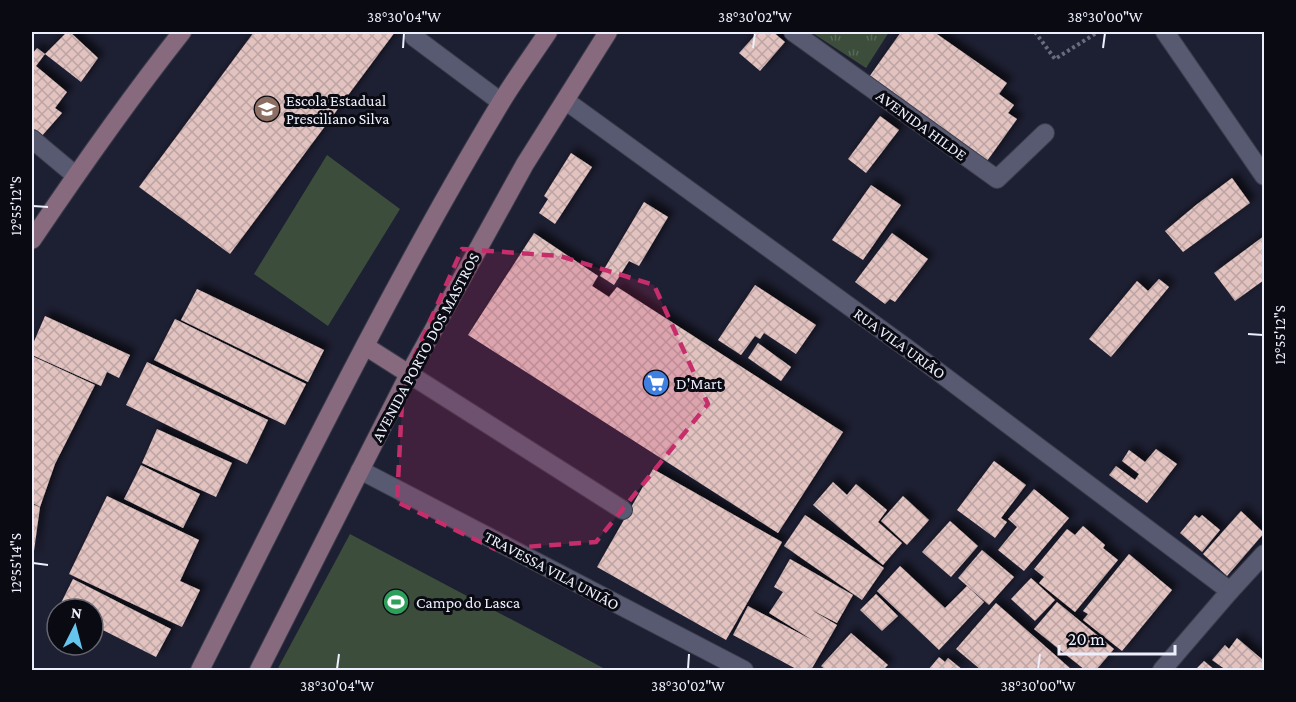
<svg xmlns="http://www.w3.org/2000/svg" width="1296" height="702" font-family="'Crimson Pro',serif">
	<defs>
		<pattern id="park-tufts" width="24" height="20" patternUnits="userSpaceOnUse" patternTransform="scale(1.5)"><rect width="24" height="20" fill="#3c4e3b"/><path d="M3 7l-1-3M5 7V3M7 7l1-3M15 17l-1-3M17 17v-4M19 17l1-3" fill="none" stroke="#586858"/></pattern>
		<pattern id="building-cross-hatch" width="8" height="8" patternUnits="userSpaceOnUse" patternTransform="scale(1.5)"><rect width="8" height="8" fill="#e2c3c0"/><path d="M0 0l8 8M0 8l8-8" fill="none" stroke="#bba4a3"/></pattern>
		<filter id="shadow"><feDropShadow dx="5.5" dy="-5.5" stdDeviation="3" flood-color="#0009"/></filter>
	</defs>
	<rect width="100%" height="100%" fill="#1d1f32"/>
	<!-- park -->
	<polygon fill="url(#park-tufts)" points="811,32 889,32 866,68"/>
	<!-- pitch -->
	<g fill="#3c4e3b">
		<polygon points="327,155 400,209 328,326 254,274"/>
		<polygon points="350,534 607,670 277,670"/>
	</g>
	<!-- building -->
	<g fill="url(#building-cross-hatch)" filter="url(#shadow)">
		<polygon points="67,32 70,32 98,58 81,82 45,54 36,66 67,92 55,108 62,113 40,138 32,131 32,54 37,48 45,54"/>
		<polygon points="254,32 395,32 230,254 139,187"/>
		<polygon points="758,32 773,32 785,42 760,71 739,53"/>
		<polygon points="901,32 934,32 1007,83 999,94 1014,105 1008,113 1017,119 987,161 869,77"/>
		<polygon points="880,116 899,130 866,173 848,159"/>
		<polygon points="571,153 592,167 555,224 539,213 548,199 544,196"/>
		<polygon points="1232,178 1250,203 1183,252 1165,231 1196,205"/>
		<polygon points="871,185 901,205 863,260 832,240"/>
		<polygon points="644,202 668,217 639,266 629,261 614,285 600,276"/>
		<polygon points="534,233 598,276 592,286 609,297 617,287 843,432 778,533 468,335"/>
		<polygon points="892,233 928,259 895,302 890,299 885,304 855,282"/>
		<polygon points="1264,236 1264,280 1235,301 1214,273"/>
		<polygon points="1159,279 1169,287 1111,357 1089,339 1137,281 1148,291"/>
		<polygon points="755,285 816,325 796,354 764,333 760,339 755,336 741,355 718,340"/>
		<polygon points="197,289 324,350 308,382 181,320"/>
		<polygon points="45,316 130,355 119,378 107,372 101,386 32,355 32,346"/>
		<polygon points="175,319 306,384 285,425 154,360"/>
		<polygon points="758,343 791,367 781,381 748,358"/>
		<polygon points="32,356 95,385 55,464 40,507 32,503"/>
		<polygon points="147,362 268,420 247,464 126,405"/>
		<polygon points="157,429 232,463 216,497 142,463"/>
		<polygon points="1156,449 1177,464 1147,503 1109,475 1116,466 1135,480 1139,474 1122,461 1129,450 1145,462"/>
		<polygon points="994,461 1026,485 1001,518 1007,522 995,538 957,510"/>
		<polygon points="141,465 200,494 183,528 124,499"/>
		<polygon points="653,469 782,542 726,640 597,567"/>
		<polygon points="833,482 847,495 856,484 887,510 878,522 902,543 883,565 813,505"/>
		<polygon points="1034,489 1069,518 1024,571 998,550 1017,527 1008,519"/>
		<polygon points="107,496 199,540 180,581 200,590 182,627 69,574"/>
		<polygon points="903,496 929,520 907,545 881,521"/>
		<polygon points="32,504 40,507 33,558 32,558"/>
		<polygon points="1241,511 1264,533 1227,576 1203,554"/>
		<polygon points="805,515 884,568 862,600 784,546"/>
		<polygon points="1195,515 1199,518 1202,515 1220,530 1202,552 1180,533"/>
		<polygon points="950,521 978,546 951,577 922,552"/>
		<polygon points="1083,526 1105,545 1103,548 1118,560 1075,612 1039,583 1044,577 1034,569 1067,529 1075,535"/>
		<polygon points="982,550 1014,577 989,605 958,578"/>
		<polygon points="1129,554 1172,590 1122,651 1083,620 1088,614 1083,611"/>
		<polygon points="790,559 853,595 837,623 810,609 837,625 811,670 798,670 733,635 748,606 814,641 769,613 783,592 774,587"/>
		<polygon points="900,566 945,608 967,586 984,602 939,650 877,591"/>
		<polygon points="1031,578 1055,600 1035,621 1011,599"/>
		<polygon points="73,579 171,629 156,657 93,625 93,609 63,609 59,607"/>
		<polygon points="876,594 898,616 882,631 860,610"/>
		<polygon points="1057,602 1114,649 1096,670 1085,670 1034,629"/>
		<polygon points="996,603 1072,670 981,670 956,649"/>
		<polygon points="851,633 888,665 883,670 826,670 821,666"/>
		<polygon points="1237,638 1264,661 1264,665 1260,670 1226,670 1212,660 1225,645 1229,649"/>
		<polygon points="939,657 945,662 948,658 963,670 928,670"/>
		<polygon points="1204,661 1215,670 1195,670"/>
	</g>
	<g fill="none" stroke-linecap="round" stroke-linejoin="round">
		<!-- lane casing -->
		<g stroke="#3a3b4b" stroke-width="20">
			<g id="lane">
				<polyline points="793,32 997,179 1045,133"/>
				<polyline points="414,37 501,102"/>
				<polyline points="409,374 623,510"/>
			</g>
		</g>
		<!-- street casing -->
		<g stroke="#3a3b4b" stroke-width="20">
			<g id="street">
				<polyline points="1165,32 1264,176"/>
				<polyline points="566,101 908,349 1230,591"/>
				<polyline points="32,139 75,175"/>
				<polyline points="360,470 744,670"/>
				<polyline points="1162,670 1230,591 1264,554"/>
			</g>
		</g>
		<!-- secondary casing -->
		<g stroke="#3a3b4b" stroke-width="20">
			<g id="secondary">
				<path d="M32 240C80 169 129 99 182 32"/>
				<polyline points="365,346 409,374"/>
				<path d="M200 670C296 480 390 287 500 104 515 79 532 56 548 32"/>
				<polyline points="259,670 409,374 525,164 608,32"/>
			</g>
		</g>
		<!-- path -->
		<polyline stroke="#6a6c7d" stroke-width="4" stroke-dasharray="3 3" stroke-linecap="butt" points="1035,32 1055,59 1098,32"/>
		<!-- lane -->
		<use href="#lane" stroke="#575a70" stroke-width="18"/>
		<!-- street -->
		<use href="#street" stroke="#575a70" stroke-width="18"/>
		<!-- secondary -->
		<use href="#secondary" stroke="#886a7f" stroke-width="18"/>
	</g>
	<!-- marked area -->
	<path fill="#c62e6b" fill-opacity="0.2" stroke="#c62e6b" stroke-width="4.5" stroke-dasharray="12 8" stroke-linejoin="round" d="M462 249 560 256 654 285 708 404 596 542 495 549 397 502 403 382Z"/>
	<!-- ticks -->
	<path fill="none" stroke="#edeffc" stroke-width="2" d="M403 48 404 33M753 48 755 33M1103 48 1105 33M33 206 48 207M1248 334 1263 335M33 563 48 565M337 669 339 654M688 669 689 654M1038 669 1040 654"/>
	<!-- icons -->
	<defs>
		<g id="school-disc" transform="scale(1.35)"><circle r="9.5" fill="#8d6e63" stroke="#090a12"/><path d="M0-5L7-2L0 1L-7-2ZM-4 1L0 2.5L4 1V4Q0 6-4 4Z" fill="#fff"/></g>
		<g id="supermarket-disc" transform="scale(1.35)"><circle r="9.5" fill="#3f7fe0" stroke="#090a12"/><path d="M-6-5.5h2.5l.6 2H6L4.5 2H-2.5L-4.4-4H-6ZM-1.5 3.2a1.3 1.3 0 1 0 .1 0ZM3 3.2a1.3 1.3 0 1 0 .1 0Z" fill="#fff"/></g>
		<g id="stadium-disc" transform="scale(1.35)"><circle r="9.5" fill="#2e9e5b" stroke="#090a12"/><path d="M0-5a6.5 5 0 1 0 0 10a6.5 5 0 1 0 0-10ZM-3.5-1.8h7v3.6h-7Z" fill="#fff"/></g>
	</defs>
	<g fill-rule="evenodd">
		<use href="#school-disc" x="267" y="109"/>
		<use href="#supermarket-disc" x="656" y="383"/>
		<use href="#stadium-disc" x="396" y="602"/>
	</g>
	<g text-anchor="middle" stroke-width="6" stroke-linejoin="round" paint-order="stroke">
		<!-- poi labels -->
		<g font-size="16" fill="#edeffc" stroke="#090a12" text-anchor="start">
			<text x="286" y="106">Escola Estadual<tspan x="286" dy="18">Presciliano Silva</tspan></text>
			<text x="676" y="389">D'Mart</text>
			<text x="416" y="608">Campo do Lasca</text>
		</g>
		<!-- street labels -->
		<g font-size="16" fill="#edeffc" stroke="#090a12">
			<text transform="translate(922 125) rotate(36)" y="6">AVENIDA HILDE</text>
			<text transform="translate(900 343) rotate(36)" y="6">RUA VILA URIÃO</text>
			<text transform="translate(425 347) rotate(-62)" y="6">AVENIDA PORTO DOS MASTROS</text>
			<text transform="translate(552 570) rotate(28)" y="6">TRAVESSA VILA UNIÃO</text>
		</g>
	</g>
	<!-- border -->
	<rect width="1296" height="702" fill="none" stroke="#090a12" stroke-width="66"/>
	<!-- north arrow -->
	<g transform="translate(75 627) rotate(6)"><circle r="28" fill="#090a12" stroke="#646670" stroke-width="1.5"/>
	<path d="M0-4.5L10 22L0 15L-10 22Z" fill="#65c5ee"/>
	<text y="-9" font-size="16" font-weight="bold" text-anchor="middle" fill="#edeffc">N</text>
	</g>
	<!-- scale -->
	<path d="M1059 645v9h116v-9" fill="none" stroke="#edeffc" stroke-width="3"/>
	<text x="1068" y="645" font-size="18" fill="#edeffc" stroke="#090a12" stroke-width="4.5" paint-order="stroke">20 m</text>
	<rect x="33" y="33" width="1230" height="636" fill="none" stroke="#edeffc" stroke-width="2"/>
	<g font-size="15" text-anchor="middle" fill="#edeffc">
		<text x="404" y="22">38°30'04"W</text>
		<text x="755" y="22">38°30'02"W</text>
		<text x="1105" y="22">38°30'00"W</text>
		<text transform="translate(16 206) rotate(-90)" y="5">12°55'12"S</text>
		<text transform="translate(1280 335) rotate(-90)" y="5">12°55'12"S</text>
		<text transform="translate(16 563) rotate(-90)" y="5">12°55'14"S</text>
		<text x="337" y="691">38°30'04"W</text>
		<text x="688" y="691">38°30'02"W</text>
		<text x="1038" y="691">38°30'00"W</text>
	</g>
</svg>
